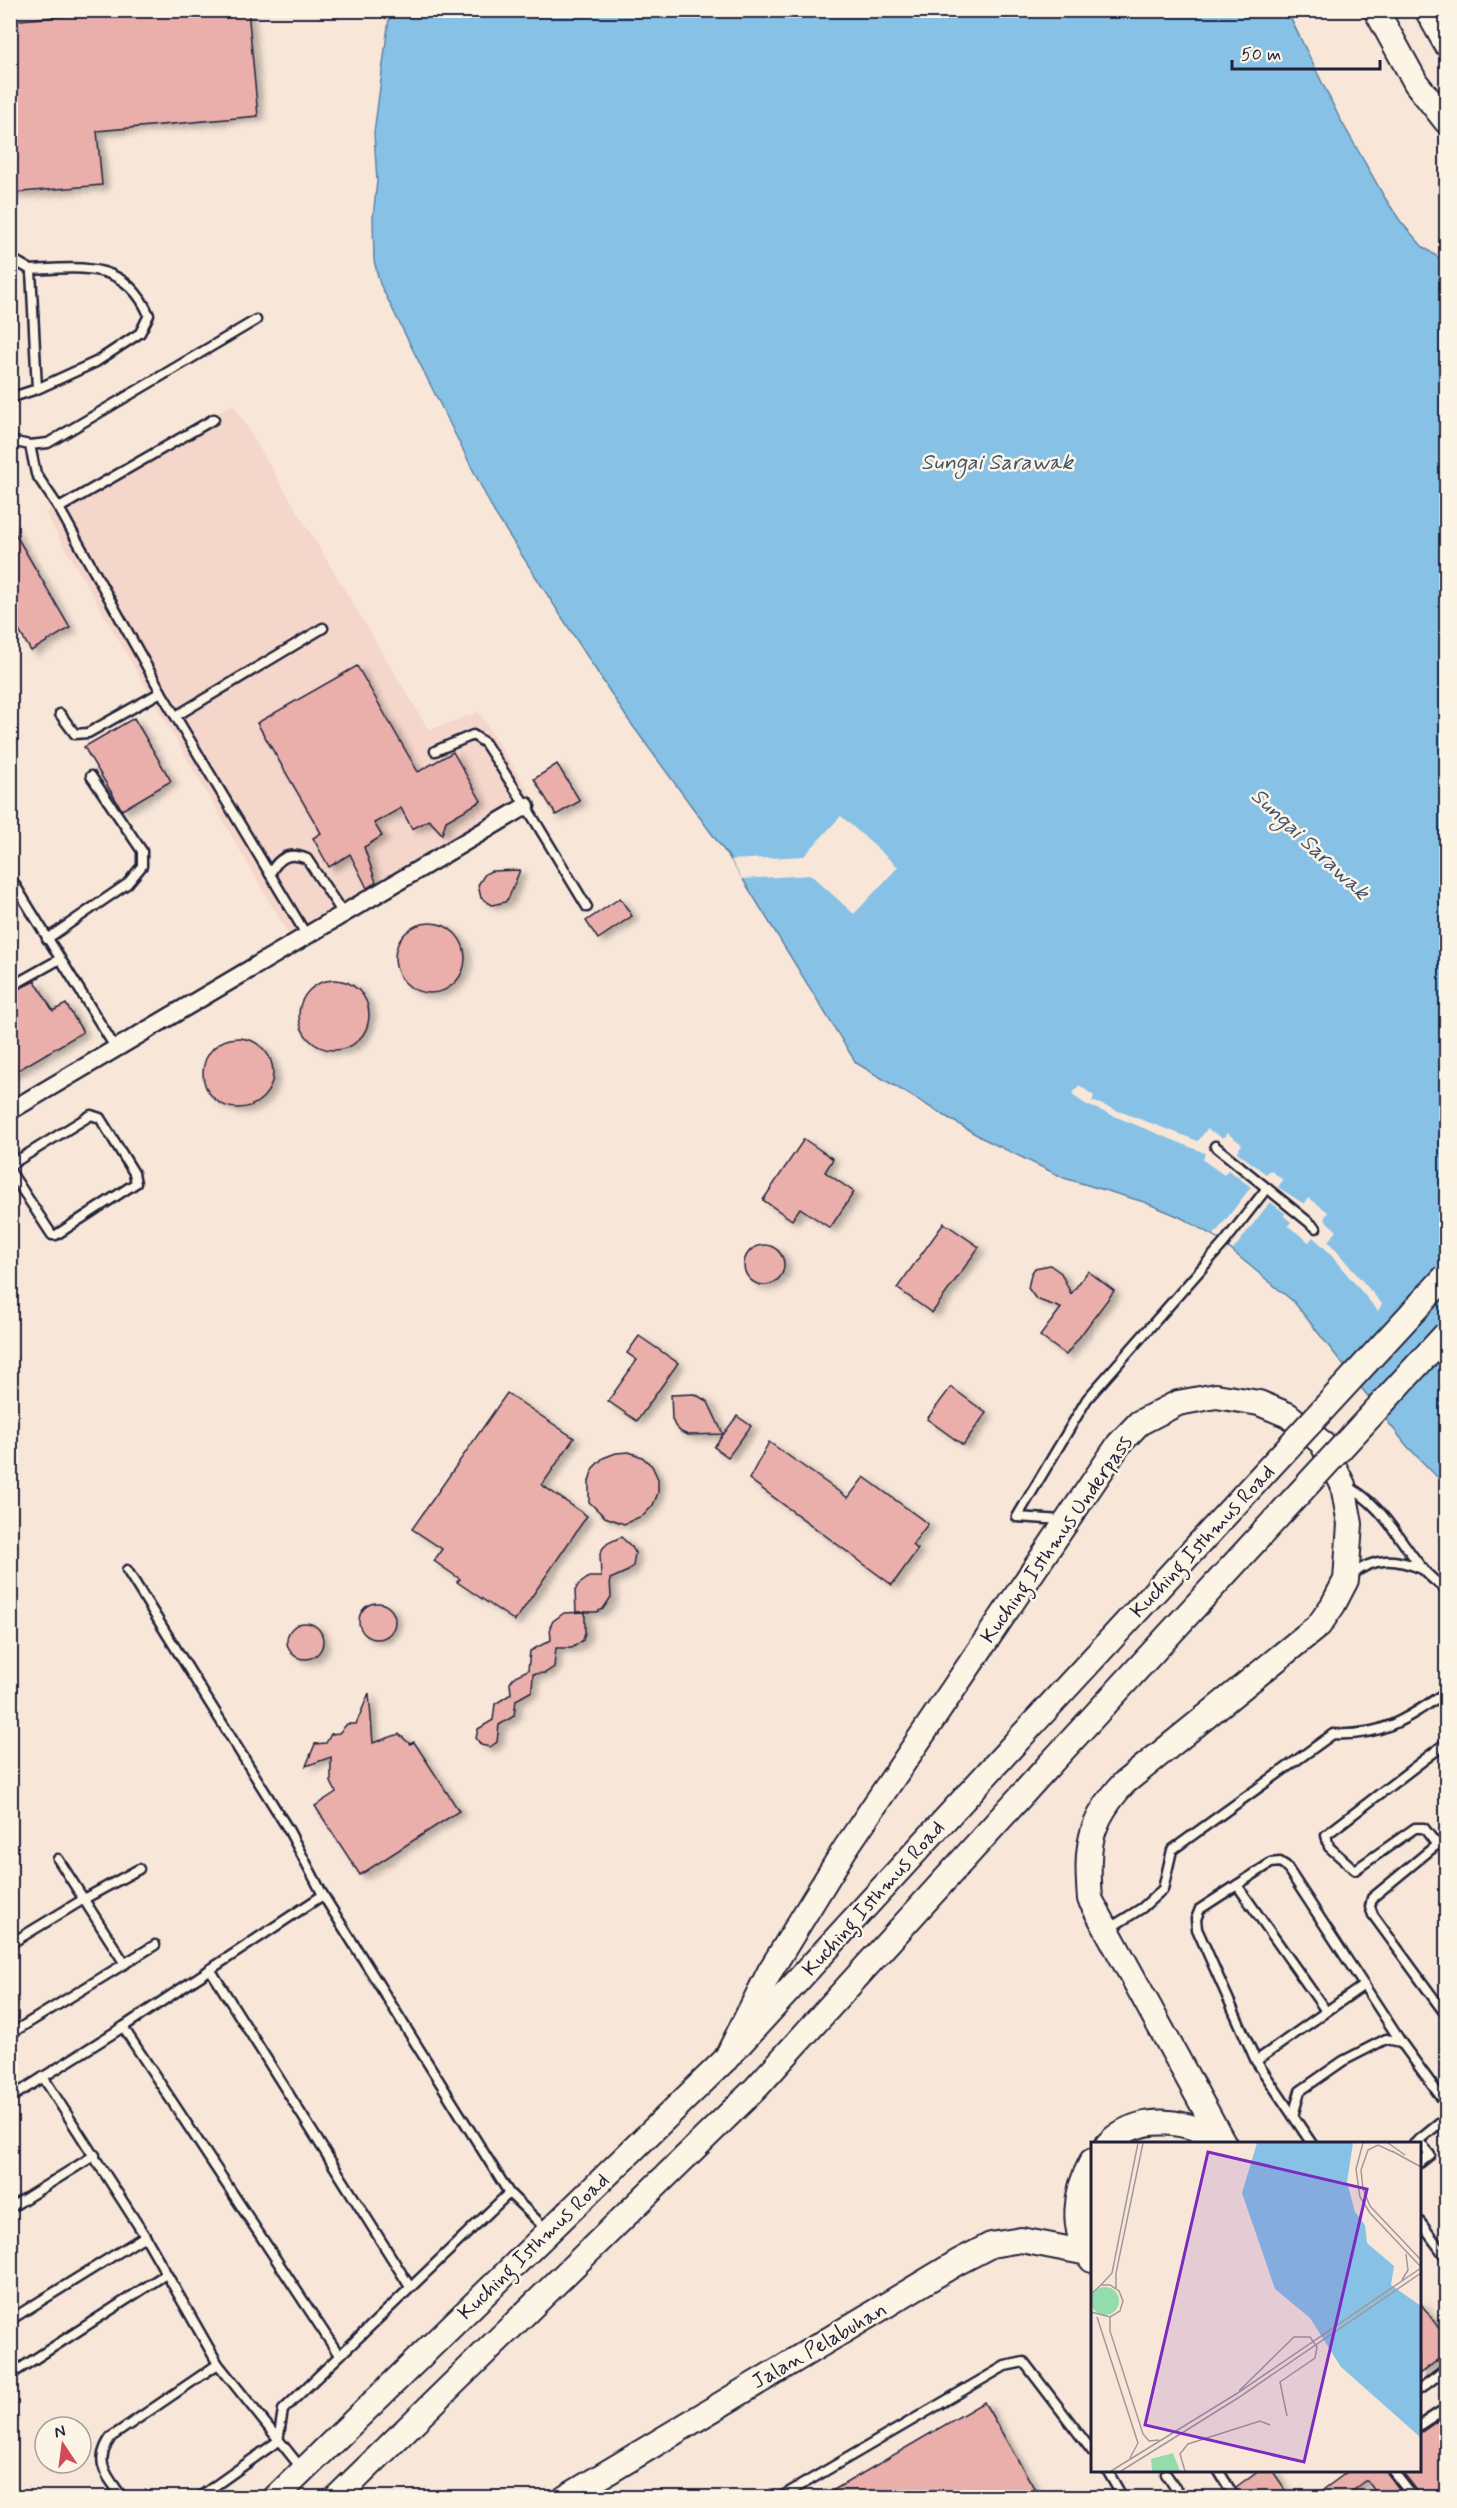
<svg xmlns="http://www.w3.org/2000/svg" width="1457" height="2508" font-family="Mynerve,sans-serif">
	<defs>
		<filter id="shadow"><feDropShadow dx="6" dy="4" stdDeviation="3" flood-color="#0004"/></filter>
	</defs>
	<rect width="100%" height="100%" fill="#f8e7d9"/>
	<filter id="ink" filterUnits="userSpaceOnUse"><feTurbulence type="fractalNoise" baseFrequency=".0167" numOctaves="2"/><feDisplacementMap in="SourceGraphic" scale="12" xChannelSelector="R" yChannelSelector="G"/><feConvolveMatrix kernelMatrix="1 2 1 2 8 2 1 2 1" color-interpolation-filters="sRGB"/></filter>
	<g filter="url(#ink)">
		<!-- built -->
		<polygon fill="#f4d6cb" points="233,404 429,730 479,712 531,795 290,937 45,513"/>
		<!-- water -->
		<polygon fill="#87c2e6" stroke="#5f82a2" stroke-width="1.5" points="390,11 1287,11 1339,117 1385,198 1401,222 1422,246 1446,263 1446,1486 1407,1446 1294,1302 1214,1236 1180,1217 1144,1202 1064,1178 982,1138 856,1063 731,860 627,718 494,512 380,284 374,261 373,218 377,181 374,133"/>
		<!-- pier -->
		<g fill="#f8e7d9">
			<polygon points="841,816 898,867 854,914 811,875 742,879 731,860 804,856"/>
			<polygon points="1079,1085 1094,1096 1092,1101 1198,1141 1207,1129 1223,1138 1227,1133 1242,1144 1237,1152 1266,1174 1270,1170 1283,1180 1278,1187 1304,1204 1309,1198 1328,1212 1324,1219 1337,1231 1328,1241 1382,1304 1378,1311 1325,1248 1313,1237 1309,1242 1288,1226 1291,1222 1284,1216 1285,1213 1270,1202 1233,1250 1214,1235 1251,1187 1228,1170 1224,1175 1203,1160 1205,1153 1087,1105 1072,1095"/>
		</g>
		<!-- building -->
		<g fill="#eaafab" stroke="#22223b" stroke-width="1.5" filter="url(#shadow)">
			<polygon points="132,10 248,10 258,116 97,131 102,185 10,193 10,21"/>
			<polygon points="10,525 70,628 31,651 10,616"/>
			<polygon points="357,666 418,772 453,752 481,801 446,821 442,834 429,820 412,829 401,808 374,823 382,836 364,847 376,882 367,888 350,854 329,867 313,838 321,833 257,723"/>
			<polygon points="134,718 171,781 122,810 84,747"/>
			<polygon points="557,764 580,801 556,815 534,779"/>
			<polygon points="520,870 509,897 505,902 492,905 481,898 478,885 485,874 491,871"/>
			<polygon points="620,898 632,916 598,939 586,921"/>
			<circle cx="430" cy="958" r="35"/>
			<circle cx="334" cy="1015" r="35"/>
			<polygon points="35,981 53,1011 66,1004 83,1032 10,1075 10,993"/>
			<circle cx="238" cy="1073" r="35"/>
			<polygon points="804,1139 833,1159 825,1172 854,1192 830,1228 800,1208 792,1220 763,1200"/>
			<polygon points="944,1223 979,1247 932,1313 897,1288"/>
			<circle cx="764" cy="1265" r="20"/>
			<polygon points="1050,1265 1061,1273 1071,1294 1088,1271 1114,1291 1066,1355 1040,1336 1061,1308 1036,1299 1028,1288 1031,1274 1035,1268"/>
			<polygon points="639,1336 678,1363 637,1421 608,1401 637,1360 627,1353"/>
			<polygon points="951,1387 986,1413 963,1445 927,1419"/>
			<polygon points="507,1393 574,1438 542,1485 587,1516 515,1621 457,1582 460,1579 434,1561 442,1549 412,1529"/>
			<polygon points="695,1394 708,1402 723,1434 688,1435 681,1432 675,1426 672,1419 671,1395"/>
			<polygon points="737,1416 751,1426 728,1457 714,1447"/>
			<polygon points="769,1442 848,1498 864,1477 928,1524 912,1545 918,1549 892,1585 749,1479"/>
			<polygon points="629,1452 642,1457 652,1466 658,1479 658,1493 653,1505 644,1515 624,1524 605,1517 589,1502 589,1481 593,1468 603,1458 616,1453"/>
			<polygon points="621,1537 632,1547 635,1553 633,1566 628,1571 610,1579 611,1597 603,1609 597,1612 576,1612 575,1591 578,1585 589,1577 601,1577 600,1554 603,1548 608,1543"/>
			<circle cx="377" cy="1621" r="18"/>
			<polygon points="585,1612 585,1633 583,1640 572,1648 556,1648 554,1667 545,1673 533,1674 532,1691 516,1700 514,1716 499,1725 497,1742 490,1747 481,1745 476,1738 478,1729 493,1720 495,1704 511,1694 510,1683 515,1676 528,1670 530,1651 551,1640 550,1627 553,1621 564,1613"/>
			<circle cx="305" cy="1641" r="18"/>
			<polygon points="369,1693 373,1743 399,1734 410,1744 414,1742 459,1811 360,1875 315,1806 336,1792 331,1782 331,1757 306,1766 315,1744 326,1743 331,1734 339,1733 347,1724 356,1724"/>
			<polygon points="1419,2301 1446,2338 1446,2354 1419,2374"/>
			<polygon points="984,2402 1040,2498 820,2498"/>
			<polygon points="1446,2415 1446,2498 1423,2498 1401,2470 1419,2470 1419,2434"/>
			<polygon points="1259,2470 1272,2470 1285,2489 1273,2498 1222,2498 1226,2495 1231,2497 1235,2496 1237,2491 1236,2487"/>
			<polygon points="1350,2470 1386,2470 1399,2489 1386,2498 1380,2498 1367,2480 1343,2498 1312,2498"/>
		</g>
		<g fill="none" stroke-linecap="round" stroke-linejoin="round">
			<!-- lane casing -->
			<g stroke="#22223b" stroke-width="13">
				<g id="lane">
					<polyline points="10,258 31,270"/>
					<path d="M10 398 37 389 96 362 140 333 149 315C126 261 82 267 31 270L37 389"/>
					<polyline points="10,441 30,445 48,443 256,320"/>
					<polyline points="30,445 36,474 59,508 161,692 307,936"/>
					<polyline points="59,508 214,419"/>
					<polyline points="60,714 75,734 88,733 161,692"/>
					<polyline points="176,716 323,628"/>
					<polyline points="435,751 473,735 485,743 526,806 587,907"/>
					<path d="M270 874C278 858 289 851 307 859L344 915"/>
					<polyline points="10,877 116,1049"/>
					<polyline points="47,939 127,884 142,866 142,851 91,776"/>
					<polyline points="10,987 60,959"/>
					<polyline points="1215,1146 1316,1228"/>
					<polyline points="10,1165 91,1115 100,1118 134,1173 136,1183 56,1235 52,1235 10,1171"/>
					<path d="M1346 1486C1380 1501 1399 1540 1422 1568 1429 1577 1438 1583 1446 1590"/>
					<polyline points="1062,1520 1017,1517 1087,1399 1224,1243 1267,1188"/>
					<polyline points="127,1570 288,1829 323,1895 509,2193 548,2231"/>
					<path d="M1351 1576C1374 1556 1396 1558 1422 1569"/>
					<polyline points="1446,1837 1372,1898 1370,1907 1373,1915 1446,2015"/>
					<polyline points="1437,1845 1424,1828 1415,1828 1355,1870 1329,1847 1326,1835 1446,1743"/>
					<polyline points="58,1859 125,1964"/>
					<polyline points="1237,1885 1326,2011"/>
					<path d="M1110 1928 1142 1908 1163 1889 1172 1850 1333 1734C1382 1737 1408 1718 1446 1692"/>
					<polyline points="10,1944 84,1899 139,1869"/>
					<polyline points="210,1969 410,2287"/>
					<polyline points="123,2027 339,2355"/>
					<polyline points="10,2034 155,1945"/>
					<polyline points="1256,2061 1364,1985"/>
					<polyline points="43,2077 145,2236 218,2364 302,2469"/>
					<polyline points="10,2098 123,2027 323,1895"/>
					<polyline points="1293,2116 1300,2091 1343,2061 1386,2039 1401,2042"/>
					<polyline points="1418,2140 1430,2155 1420,2163"/>
					<polyline points="1312,2144 1256,2061 1197,1929 1196,1919 1200,1909 1271,1863 1280,1862 1286,1866 1401,2042 1446,2104"/>
					<polyline points="1414,2144 1446,2118"/>
					<polyline points="10,2208 95,2155"/>
					<polyline points="1420,2222 1446,2257"/>
					<polyline points="10,2320 145,2236"/>
					<polyline points="10,2375 166,2274"/>
					<polyline points="1420,2389 1446,2369"/>
					<polyline points="1420,2425 1446,2408"/>
					<polyline points="1107,2470 1123,2498"/>
					<polyline points="1218,2470 1231,2491"/>
					<polyline points="1392,2470 1414,2498"/>
					<polyline points="1166,2474 1182,2498"/>
					<polyline points="10,2496 12,2498"/>
					<path d="M123 2498C106 2474 93 2463 111 2437L218 2364"/>
					<polyline points="198,2498 278,2441 283,2410 509,2193"/>
					<polyline points="779,2498 1005,2366 1024,2362 1092,2451"/>
				</g>
			</g>
			<!-- street casing -->
			<g stroke="#22223b" stroke-width="21">
				<polyline id="street" points="10,1111 526,806"/>
			</g>
			<!-- secondary casing -->
			<g stroke="#22223b" stroke-width="28">
				<g id="secondary">
					<polyline points="1376,10 1416,83 1446,121"/>
					<polyline points="1427,10 1446,44"/>
					<path d="M726 2059 770 1971 845 1849 1119 1444 1139 1423 1178 1403 1216 1396 1259 1403 1288 1415 1322 1443 1343 1485 1350 1524 1346 1580 1333 1605 1319 1625 1124 1783C1088 1822 1086 1847 1090 1899L1223 2142"/>
					<path d="M1108 2144C1139 2112 1192 2119 1224 2144"/>
					<path d="M1092 2161C1075 2192 1070 2229 1092 2260"/>
					<polyline points="275,2498 726,2059 1017,1741"/>
					<polyline points="336,2498 756,2088 1049,1765"/>
					<polyline points="565,2498 958,2262 991,2245 1021,2240 1088,2253"/>
				</g>
			</g>
			<!-- lane -->
			<use href="#lane" stroke="#fcf5e5" stroke-width="8"/>
			<!-- street -->
			<use href="#street" stroke="#fcf5e5" stroke-width="16"/>
			<!-- secondary -->
			<use href="#secondary" stroke="#fcf5e5" stroke-width="24"/>
			<!-- secondary-bridge casing -->
			<g stroke="#22223b" stroke-width="28" stroke-linecap="butt">
				<g id="secondary-bridge">
					<polyline points="1017,1741 1446,1276"/>
					<polyline points="1049,1765 1446,1334"/>
				</g>
			</g>
			<!-- secondary-bridge -->
			<use href="#secondary-bridge" stroke="#fcf5e5" stroke-width="24"/>
		</g>
	</g>
	<g text-anchor="middle" stroke-width="5" stroke-linejoin="round" paint-order="stroke">
		<!-- street labels -->
		<g font-size="21" fill="#22223b" stroke="#fcf5e5">
			<text transform="translate(1056 1539) rotate(-55)" y="7">Kuching Isthmus Underpass</text>
			<text transform="translate(1202 1541) rotate(-47)" y="7">Kuching Isthmus Road</text>
			<text transform="translate(873 1898) rotate(-48)" y="7">Kuching Isthmus Road</text>
			<text transform="translate(533 2246) rotate(-44)" y="7">Kuching Isthmus Road</text>
			<text transform="translate(819 2345) rotate(-30)" y="7">Jalan Pelabuhan</text>
		</g>
		<!-- water labels -->
		<g font-size="22" font-style="italic" fill="#40526e" stroke="#fcf5e5">
			<text x="997" y="469">Sungai Sarawak</text>
			<text transform="translate(1311 843) rotate(43)" y="8">Sungai Sarawak</text>
		</g>
	</g>
	<!-- overview -->
	<g transform="translate(1091 2142)">
		<rect width="330" height="330" fill="#f8e7d9"/>
		<path d="M0 159a14 14 0 1 1 28 0a14 14 0 1 1-28 0ZM82 311 89 329H61L60 317Z" fill="#94dcab"/>
		<path d="M166 1H262L256 40 264 70 274 83 276 101 303 124 300 143 330 164 329 295 250 225 219 176 184 147 151 51Z" fill="#87c2e6"/>
		<path fill="none" stroke="#a2989a" stroke-width="1.5" d="M272 1 265 27 269 55 279 71 330 125M297 1 314 13M301 9 330 25M302 10 287 3 277 8 270 28 272 47 279 64 330 118M311 138 317 128 315 112M10 143 21 131 47 1M25 146V131L52 1M0 152 10 143H19L28 149 32 159 29 169 19 175 0 170M6 175 47 301 39 316M19 175V189L52 292 58 299 68 298M148 249 203 195H219L226 205 224 216 189 240 196 274M20 329 145 252 330 126M30 329 147 256 330 131M94 329 89 312 97 302 169 279 179 283"/>
		<path fill="#7b2cbf" fill-opacity="0.15" stroke="#7b2cbf" stroke-width="3" d="M117 10 276 47 213 320 54 283Z"/>
		<rect width="330" height="330" fill="none" stroke="#22223b" stroke-width="3"/>
	</g>
	<!-- margin -->
	<rect width="1457" height="2508" fill="none" stroke="#fcf5e5" stroke-width="36"/>
	<rect x="18" y="18" width="1421" height="2472" fill="none" stroke="#22223b" stroke-width="2" filter="url(#ink)"/>
	<!-- north arrow -->
	<g transform="translate(63 2445) rotate(347)"><circle r="28" fill="#fcf5e5" stroke="#a5a1a1" stroke-width="1.5"/>
	<path d="M0-4.5L10 22L0 15L-10 22Z" fill="#d1495b"/>
	<text y="-9" font-size="16" font-weight="bold" text-anchor="middle" fill="#22223b">N</text>
	</g>
	<!-- scale -->
	<path d="M1232 60v9h148v-9" fill="none" stroke="#22223b" stroke-width="3"/>
	<text x="1241" y="60" font-size="18" fill="#22223b" stroke="#fcf5e5" stroke-width="4.5" paint-order="stroke">50 m</text>
</svg>
